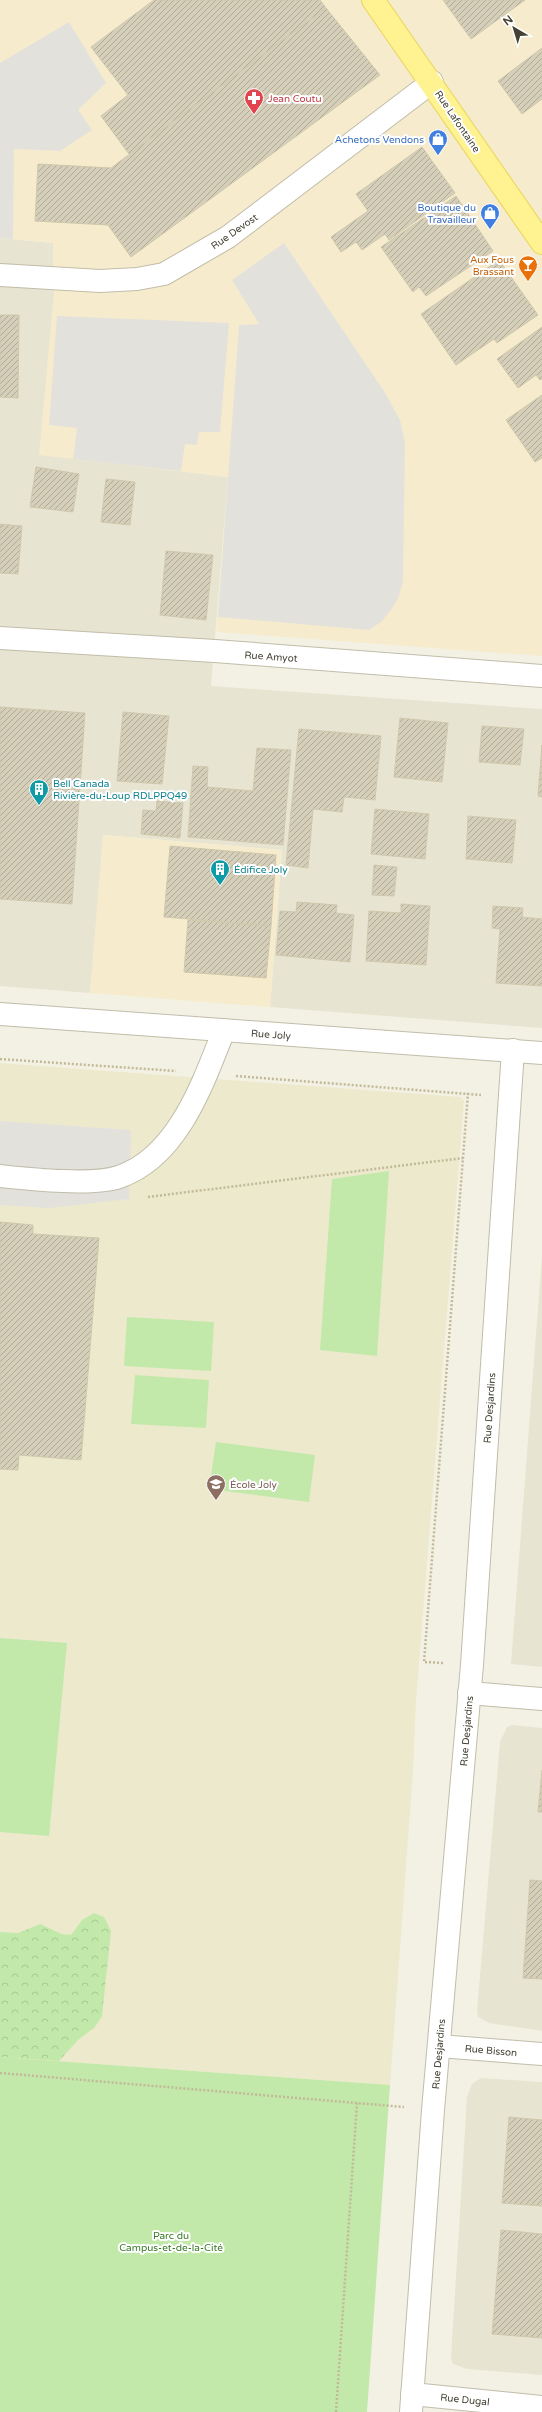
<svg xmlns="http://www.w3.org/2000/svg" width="542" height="2412" font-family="'Varela Round',sans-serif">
	<defs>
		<pattern id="forest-crowns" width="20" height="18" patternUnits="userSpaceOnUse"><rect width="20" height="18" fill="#c2e9aa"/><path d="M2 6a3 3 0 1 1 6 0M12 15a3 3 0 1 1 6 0" fill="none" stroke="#a8c993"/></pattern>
		<pattern id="building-hatch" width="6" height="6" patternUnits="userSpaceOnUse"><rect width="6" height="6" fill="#d5ceb9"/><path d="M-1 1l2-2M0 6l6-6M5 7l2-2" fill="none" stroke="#afa997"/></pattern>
	</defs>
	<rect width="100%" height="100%" fill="#f3f1e4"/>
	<!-- residential -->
	<g fill="#e7e4d2">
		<polygon points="0,238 53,243 54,292 181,471 228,477 211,686 542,709 542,1028 270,1007 282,850 104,835 90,993 0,986"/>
		<polygon points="542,1255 542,1667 511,1664"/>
		<polygon points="512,1725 542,1728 542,2031 489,2023 478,2017 477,2011 500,1742 507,1727"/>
		<polygon points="481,2078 542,2082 542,2375 467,2369 453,2364 451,2358 467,2097 472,2084"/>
	</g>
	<!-- commercial -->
	<g fill="#f6eccd">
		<polygon points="0,0 542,0 542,656 216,632 228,477 39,455 54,292 53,243 0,238"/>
		<polygon points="103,835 282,850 270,1007 90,993"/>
	</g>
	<!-- education -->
	<polygon fill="#ede9cd" points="0,1063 461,1097 464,1101 416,1701 413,1771 390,2085 0,2057"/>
	<!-- forest -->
	<polygon fill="url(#forest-crowns)" points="94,1913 104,1917 111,1931 102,2016 95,2027 78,2040 59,2061 0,2057 0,1932 18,1933 40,1924 62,1934 71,1935 82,1920"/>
	<!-- park -->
	<g fill="#c2e9aa">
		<polygon points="389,1171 377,1356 320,1350 332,1179"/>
		<polygon points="127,1317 214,1322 211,1371 124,1366"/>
		<polygon points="135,1375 209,1380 206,1428 131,1424"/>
		<polygon points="216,1442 315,1455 309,1502 209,1489"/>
		<polygon points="0,1638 67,1643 49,1836 0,1832"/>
		<polygon points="0,2057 390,2085 367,2412 0,2412"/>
	</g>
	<!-- parking -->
	<g fill="#e3e1dc">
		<polygon points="69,22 106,83 78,110 92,130 60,151 14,149 13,239 0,238 0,63"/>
		<polygon points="284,243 384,391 400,420 405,443 403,581 398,599 390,611 381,622 369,630 218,617 239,325 259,324 232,280"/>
		<polygon points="57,316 229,323 220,432 199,432 197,445 185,444 181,471 73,459 77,428 49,425"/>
		<polygon points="0,1121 131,1130 129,1199 49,1208 0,1205"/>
	</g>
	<!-- building -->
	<g fill="url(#building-hatch)" stroke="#d0c8ac">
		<polygon points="154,0 320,0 326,8 129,154 101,116 128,95 91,47"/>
		<polygon points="443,0 525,0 471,39"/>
		<polygon points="326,8 380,75 131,257 108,225 35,221 38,164 111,168"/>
		<polygon points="542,48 542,99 522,114 498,81"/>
		<polygon points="422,147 455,193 389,240 385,234 362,250 356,242 341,252 331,237 368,211 356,194"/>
		<polygon points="456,196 493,251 426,296 419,287 413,292 381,247"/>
		<polygon points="499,260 538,315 497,343 494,339 456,365 421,314"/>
		<polygon points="0,315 19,315 18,398 0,397"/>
		<polygon points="542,327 542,379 540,380 536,375 518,388 497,359"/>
		<polygon points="542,395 542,458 535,462 506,420"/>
		<polygon points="36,467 79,474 73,512 30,507"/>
		<polygon points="106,479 135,482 130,525 101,522"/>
		<polygon points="0,524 22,526 18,574 0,573"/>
		<polygon points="166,551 213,555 206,620 160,615"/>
		<polygon points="0,707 85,713 72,904 0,899"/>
		<polygon points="123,712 169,716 162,784 117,781"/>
		<polygon points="400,718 448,723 442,782 394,777"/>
		<polygon points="482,726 524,729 520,765 479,762"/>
		<polygon points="299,729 381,736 375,800 344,797 342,812 313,809 308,868 286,865"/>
		<polygon points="542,745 542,797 538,796"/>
		<polygon points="257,748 291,750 283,845 188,837 193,766 208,767 207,787 253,791"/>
		<polygon points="157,801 183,803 180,838 141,834 143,810 156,811"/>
		<polygon points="375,809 429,814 425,859 371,854"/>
		<polygon points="468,816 516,820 512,863 466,859"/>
		<polygon points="170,846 276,855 271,926 164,917"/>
		<polygon points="374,865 397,867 394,896 372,895"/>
		<polygon points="297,902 337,905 336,913 354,915 350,962 276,955 280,911 296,912"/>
		<polygon points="401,904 430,906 426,965 366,961 369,911 401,913"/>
		<polygon points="493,906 523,908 522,917 542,919 542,986 496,983 500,929 492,928"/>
		<polygon points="188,920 271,926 266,978 184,972"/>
		<polygon points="0,1222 33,1225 33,1234 99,1238 81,1460 19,1455 18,1470 0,1469"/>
		<polygon points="542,1770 542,1812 538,1812"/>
		<polygon points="530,1880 542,1881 542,1979 523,1978"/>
		<polygon points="509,2117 542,2120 542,2206 502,2203"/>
		<polygon points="501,2230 542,2234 542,2338 492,2334"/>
	</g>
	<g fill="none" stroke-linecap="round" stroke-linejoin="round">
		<!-- minor casing -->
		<g stroke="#c1bda9" stroke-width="24">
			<g id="minor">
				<polyline points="0,275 100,281 137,279 164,274 228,237 432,82"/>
				<polyline points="0,638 215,651 542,676"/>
				<polyline points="0,1014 542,1053"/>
				<path d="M0 1176C29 1179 92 1186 119 1177 178 1157 203 1083 224 1030"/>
				<polyline points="469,1693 542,1699"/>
				<polyline points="439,2046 542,2054"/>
				<polyline points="412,2394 542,2407"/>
				<polyline points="411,2412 433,2110 472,1665 513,1050"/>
			</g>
		</g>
		<!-- major casing -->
		<g stroke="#e8d55c" stroke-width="24">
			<polyline id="major" points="373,0 542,243"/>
		</g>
		<!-- path -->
		<g stroke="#c1b997" stroke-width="2.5" stroke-dasharray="2 2" stroke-linecap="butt">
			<polyline points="0,1059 176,1071"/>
			<polyline points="236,1076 481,1095"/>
			<polyline points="148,1197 463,1158"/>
			<polyline points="443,1663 424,1662 468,1093"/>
			<polyline points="0,2073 404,2107"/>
			<polyline points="336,2412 357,2103"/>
		</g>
		<!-- minor -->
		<use href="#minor" stroke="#fff" stroke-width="22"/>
		<!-- major -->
		<use href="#major" stroke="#fff290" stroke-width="22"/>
	</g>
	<!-- icons -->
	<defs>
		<g id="pharmacy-pin" transform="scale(1)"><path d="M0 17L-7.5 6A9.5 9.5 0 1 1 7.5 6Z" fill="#e0444e" stroke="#fff"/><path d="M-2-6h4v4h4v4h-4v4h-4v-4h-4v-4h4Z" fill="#fff"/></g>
		<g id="shop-pin" transform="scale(1)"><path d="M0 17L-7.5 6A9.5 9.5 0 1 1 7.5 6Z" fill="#3f7fe0" stroke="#fff"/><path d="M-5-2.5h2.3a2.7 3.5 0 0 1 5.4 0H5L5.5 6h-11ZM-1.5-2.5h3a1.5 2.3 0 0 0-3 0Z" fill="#fff"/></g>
		<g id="bar-pin" transform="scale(1)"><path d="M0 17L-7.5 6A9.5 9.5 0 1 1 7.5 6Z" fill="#e8710a" stroke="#fff"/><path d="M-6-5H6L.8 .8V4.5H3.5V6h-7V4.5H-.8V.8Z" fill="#fff"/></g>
		<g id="building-pin" transform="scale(1)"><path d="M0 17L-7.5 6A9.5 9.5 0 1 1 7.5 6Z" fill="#0f9aa8" stroke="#fff"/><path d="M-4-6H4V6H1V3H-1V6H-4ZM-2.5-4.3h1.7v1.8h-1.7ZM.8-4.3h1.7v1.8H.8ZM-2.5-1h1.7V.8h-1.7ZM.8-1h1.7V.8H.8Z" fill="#fff"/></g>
		<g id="school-pin" transform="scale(1)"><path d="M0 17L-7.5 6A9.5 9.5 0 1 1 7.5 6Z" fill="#8d6e63" stroke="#fff"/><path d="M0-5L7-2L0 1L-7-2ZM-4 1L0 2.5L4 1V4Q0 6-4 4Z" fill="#fff"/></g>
	</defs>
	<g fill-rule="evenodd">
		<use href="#pharmacy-pin" x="254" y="98"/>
		<use href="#shop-pin" x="438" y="139"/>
		<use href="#shop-pin" x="490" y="213"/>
		<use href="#bar-pin" x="528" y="265"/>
		<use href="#building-pin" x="39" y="789"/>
		<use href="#building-pin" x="220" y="869"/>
		<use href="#school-pin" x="216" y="1484"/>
	</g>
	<g text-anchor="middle" stroke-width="4" stroke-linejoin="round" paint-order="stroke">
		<!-- health labels -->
		<g font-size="10" fill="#be3a42" stroke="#fff" text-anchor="start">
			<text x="268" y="102">Jean Coutu</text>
		</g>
		<!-- street labels -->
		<g font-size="10" fill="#454134" stroke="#fff">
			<text transform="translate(458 121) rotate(56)" y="4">Rue Lafontaine</text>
			<text transform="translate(234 231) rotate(-35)" y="4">Rue Devost</text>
			<text transform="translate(271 656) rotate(4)" y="4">Rue Amyot</text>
			<text transform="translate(271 1034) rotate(4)" y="4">Rue Joly</text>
			<text transform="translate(489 1408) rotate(-86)" y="4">Rue Desjardins</text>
			<text transform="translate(466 1731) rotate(-85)" y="4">Rue Desjardins</text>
			<text transform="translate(491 2050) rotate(5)" y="4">Rue Bisson</text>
			<text transform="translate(438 2054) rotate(-85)" y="4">Rue Desjardins</text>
			<text transform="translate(465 2399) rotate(6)" y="4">Rue Dugal</text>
		</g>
		<!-- shop labels -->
		<g font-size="10" fill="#366cbe" stroke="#fff" text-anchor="end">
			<text x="424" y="143">Achetons Vendons</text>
			<text x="476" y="211">Boutique du<tspan x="476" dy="12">Travailleur</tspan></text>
		</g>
		<!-- food labels -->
		<g font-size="10" fill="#c56008" stroke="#fff" text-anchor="end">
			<text x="514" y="263">Aux Fous<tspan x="514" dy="12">Brassant</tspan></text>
		</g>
		<!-- culture labels -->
		<g font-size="10" fill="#0d838f" stroke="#fff" text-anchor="start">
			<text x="53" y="787">Bell Canada<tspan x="53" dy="12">Rivière-du-Loup RDLPPQ49</tspan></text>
			<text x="234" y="873">Édifice Joly</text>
		</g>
		<!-- education labels -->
		<g font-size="10" fill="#785e54" stroke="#fff" text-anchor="start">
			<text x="230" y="1488">École Joly</text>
		</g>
		<!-- park labels -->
		<g font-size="10" fill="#377925" stroke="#fff">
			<text x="171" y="2239">Parc du<tspan x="171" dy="12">Campus-et-de-la-Cité</tspan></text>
		</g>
	</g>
	<!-- north arrow -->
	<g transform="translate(514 28) rotate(322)" stroke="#ffffff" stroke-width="3" paint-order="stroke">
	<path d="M0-3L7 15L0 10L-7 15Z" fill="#454134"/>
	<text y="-6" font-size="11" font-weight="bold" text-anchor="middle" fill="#454134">N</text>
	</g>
</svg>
